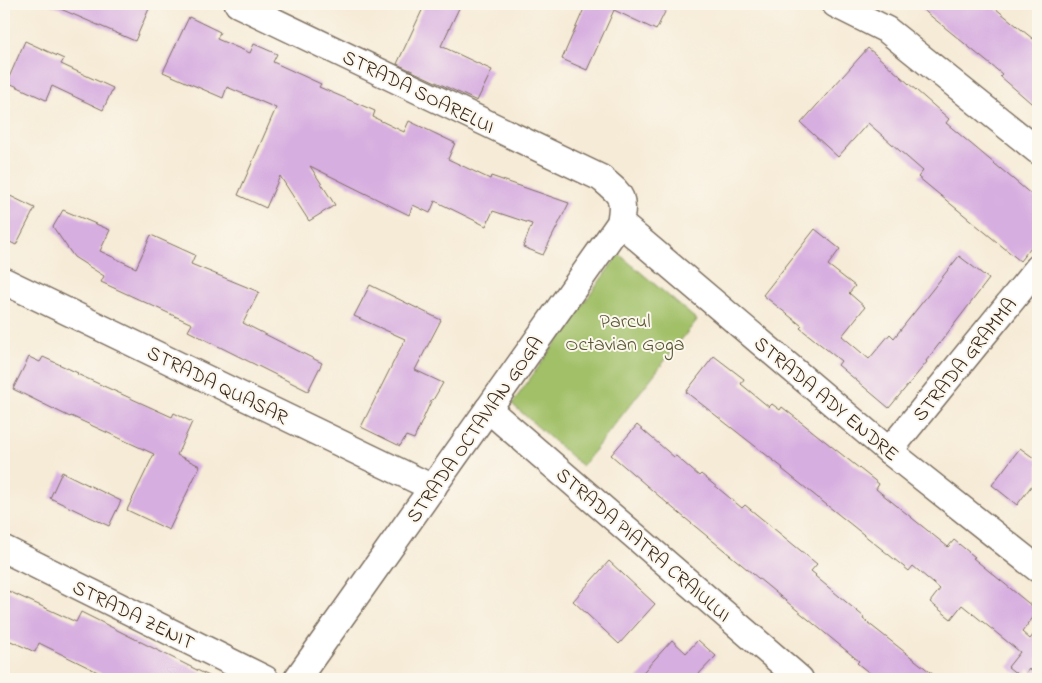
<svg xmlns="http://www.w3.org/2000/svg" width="1042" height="683" font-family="'Indie Flower',sans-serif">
	<rect width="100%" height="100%" fill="#fbf7ec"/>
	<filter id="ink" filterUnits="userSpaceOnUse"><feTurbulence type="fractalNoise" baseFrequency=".02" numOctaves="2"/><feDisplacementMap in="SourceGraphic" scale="10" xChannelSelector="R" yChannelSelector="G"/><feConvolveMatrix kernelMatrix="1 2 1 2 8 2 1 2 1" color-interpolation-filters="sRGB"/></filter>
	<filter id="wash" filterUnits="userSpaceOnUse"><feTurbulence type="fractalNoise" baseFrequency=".0096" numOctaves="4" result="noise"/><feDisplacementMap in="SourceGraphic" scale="20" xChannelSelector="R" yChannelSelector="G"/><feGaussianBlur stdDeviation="1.12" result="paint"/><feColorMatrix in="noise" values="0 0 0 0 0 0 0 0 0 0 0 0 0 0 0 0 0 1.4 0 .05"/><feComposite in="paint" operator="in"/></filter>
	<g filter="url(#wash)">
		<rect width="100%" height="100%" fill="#f6ebd7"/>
		<!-- green -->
		<polygon fill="#a1c068" stroke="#6e7543" points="619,254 697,320 582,466 512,404"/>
		<g id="blocks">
			<!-- building -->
			<g fill="#d7aee0">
				<polygon points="49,4 151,4 135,41"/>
				<polygon points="425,4 461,4 441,46 492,70 477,101 397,64"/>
				<polygon points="586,4 669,4 656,30 614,10 587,70 562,59"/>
				<polygon points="916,4 990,4 1038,43 1038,109 1000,76 1002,74"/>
				<polygon points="189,17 220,32 217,39 250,53 254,44 277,54 273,62 321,84 319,87 375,111 373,117 404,132 409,121 455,143 448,159 490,179 491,176 569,203 543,255 523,247 532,224 493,211 486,226 435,201 430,213 413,205 409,215 310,166 335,205 309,221 280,176 266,208 238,195 276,108 227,87 223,98 163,72"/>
				<polygon points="25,41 64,59 61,64 113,88 103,110 52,86 46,100 7,82"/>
				<polygon points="868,48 949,119 946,123 1038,200 1038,238 1020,261 918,177 923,171 868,123 838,157 801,123"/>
				<polygon points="4,193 35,208 16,245 4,239"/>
				<polygon points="63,210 110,230 100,251 136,268 151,235 195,255 191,264 259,292 243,323 322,363 308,391 188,331 192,324 101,282 104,276 74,257 53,227"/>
				<polygon points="815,229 840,249 828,265 855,286 849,293 865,307 842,336 869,359 890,334 894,338 959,256 989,279 926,361 927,362 889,408 838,365 841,361 800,328 802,326 763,295"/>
				<polygon points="370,285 441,320 415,370 443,383 433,400 432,399 414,439 406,436 400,446 361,427 405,339 354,316"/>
				<polygon points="714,356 744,379 741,384 769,407 772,404 780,410 782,407 879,484 876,489 948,547 954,540 975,557 973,558 1038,611 1022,632 1030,639 1038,629 1038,677 1029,669 1022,678 1008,667 1020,652 962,605 951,619 930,602 940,589 913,566 909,571 782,469 783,468 686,392"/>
				<polygon points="29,357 40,362 43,357 78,373 77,374 172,417 174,413 192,422 177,455 200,466 169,530 127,510 154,454 71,416 70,417 13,389"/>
				<polygon points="637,425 674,457 676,456 699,476 701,474 742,508 745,505 817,564 811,571 816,575 815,576 864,617 863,619 939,679 877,679 857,663 859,661 674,509 611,455"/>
				<polygon points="1020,448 1038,461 1038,477 1017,505 992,485"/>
				<polygon points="62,472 121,501 109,526 50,498"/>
				<polygon points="609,561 655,604 619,644 573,601"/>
				<polygon points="4,589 76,622 81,612 215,679 112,679 39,643 35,652 4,638"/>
				<polygon points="672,640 686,653 698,640 716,656 694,679 637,679"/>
			</g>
		</g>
	</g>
	<g filter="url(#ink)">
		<use href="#blocks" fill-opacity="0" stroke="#7c6e5f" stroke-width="1"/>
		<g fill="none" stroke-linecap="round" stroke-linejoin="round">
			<!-- minor casing -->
			<g stroke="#7c6e5f" stroke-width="29">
				<g id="minor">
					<path d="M238 4 601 178C621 195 625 196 620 223L297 679"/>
					<polyline points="835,4 887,30 1038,151"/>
					<polyline points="620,223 889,451 1038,569"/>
					<polyline points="4,281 433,488"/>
					<polyline points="488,409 800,679"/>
					<polyline points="889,451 1038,268"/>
					<polyline points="4,549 265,679"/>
				</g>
			</g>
			<!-- minor -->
			<use href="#minor" stroke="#fff" stroke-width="26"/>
		</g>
	</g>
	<g text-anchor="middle" stroke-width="4" stroke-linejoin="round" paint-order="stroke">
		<!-- street labels -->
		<g font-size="20" fill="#3b2a1e" stroke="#fbf7ec">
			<text transform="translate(419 91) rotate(26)" y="7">STRADA SOARELUI</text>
			<text transform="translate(964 359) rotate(-51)" y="7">STRADA GRAMMA</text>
			<text transform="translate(218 384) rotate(26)" y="7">STRADA QUASAR</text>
			<text transform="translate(827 398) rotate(40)" y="7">STRADA ADY ENDRE</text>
			<text transform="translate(474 429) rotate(-55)" y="7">STRADA OCTAVIAN GOGA</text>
			<text transform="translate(644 544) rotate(41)" y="7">STRADA PIATRA CRAIULUI</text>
			<text transform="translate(134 614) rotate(26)" y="7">STRADA ZENIT</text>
		</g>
		<!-- park labels -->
		<g font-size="20" fill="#5a5734" stroke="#fbf7ec">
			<text x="625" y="327">Parcul<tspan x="625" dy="23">Octavian Goga</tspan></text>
		</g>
	</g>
	<!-- margin -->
	<rect width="1042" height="683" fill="none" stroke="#fbf7ec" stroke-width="20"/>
</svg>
